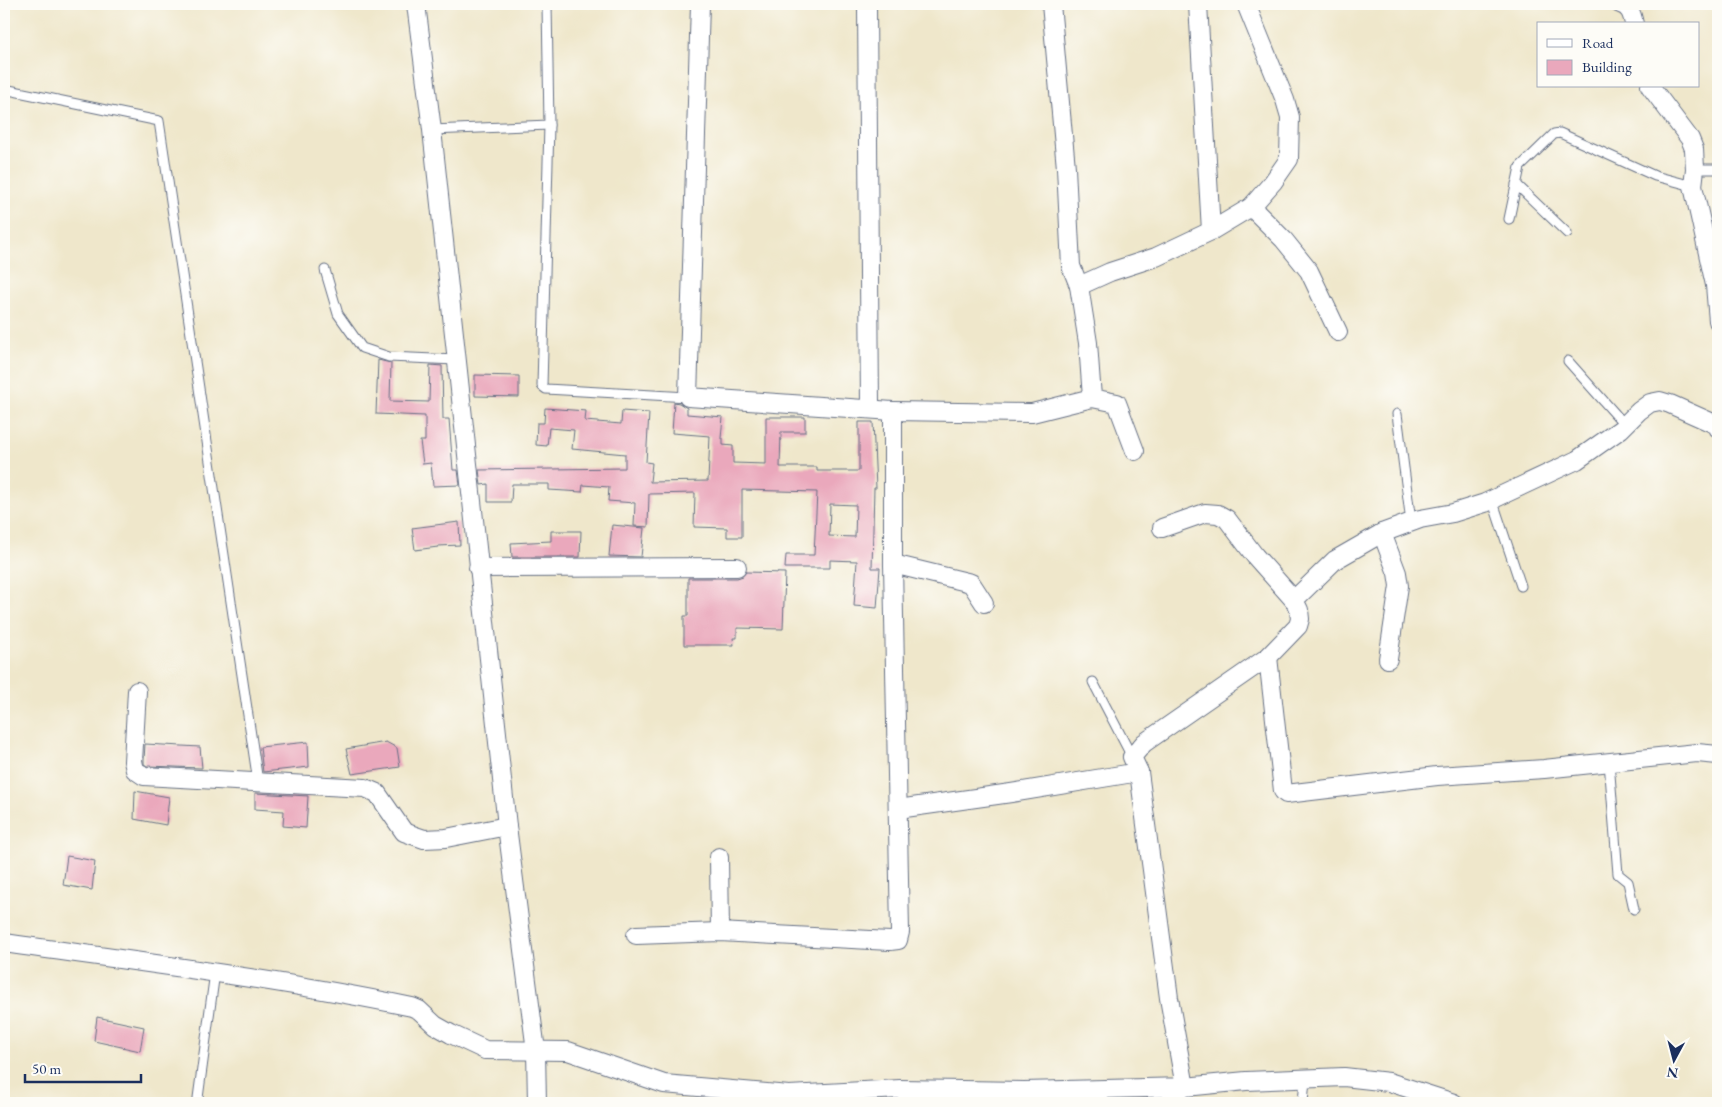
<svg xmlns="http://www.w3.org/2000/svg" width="1722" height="1107" font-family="'EB Garamond',serif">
	<rect width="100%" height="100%" fill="#fdfcf7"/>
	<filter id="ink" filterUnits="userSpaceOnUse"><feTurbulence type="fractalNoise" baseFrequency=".02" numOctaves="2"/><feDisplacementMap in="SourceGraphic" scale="10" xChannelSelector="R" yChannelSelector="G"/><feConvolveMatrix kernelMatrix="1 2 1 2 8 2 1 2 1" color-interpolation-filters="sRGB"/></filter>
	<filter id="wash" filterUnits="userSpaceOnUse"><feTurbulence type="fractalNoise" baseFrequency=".0096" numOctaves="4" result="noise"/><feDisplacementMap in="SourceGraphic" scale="20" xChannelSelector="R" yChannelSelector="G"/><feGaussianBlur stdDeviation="1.12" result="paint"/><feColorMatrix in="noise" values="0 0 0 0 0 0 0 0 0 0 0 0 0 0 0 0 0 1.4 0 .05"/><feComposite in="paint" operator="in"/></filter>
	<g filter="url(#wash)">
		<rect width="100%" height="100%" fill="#efe7cb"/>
		<g id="blocks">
			<!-- building -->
			<g fill="#eaa8bc" fill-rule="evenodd">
				<polygon points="378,360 391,363 390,401 429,402 430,365 442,366 443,419 449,419 453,470 458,470 460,485 433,486 431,463 423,464 420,441 425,441 425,416 376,414"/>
				<polygon points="475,375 519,376 519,397 475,396"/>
				<path d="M674 402 679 403 687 408V414L723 417 721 438H723V445L733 446V463L766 464V417H805V432H781L780 467H817V471H859V422H873L876 488H874L872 568H880L877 608 854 606 857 561 830 560V568H785L786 555H814L817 492 742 490V537H727V528L694 527 695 493 649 494 648 527 634 526 635 503 608 501 609 487 583 485 582 492 549 490V484H512L511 502H488V484L481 485 479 470 625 468V454L572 449 574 430 549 428 547 446 536 445 537 423H544L545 408 586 411 585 421 621 424 622 411 649 413 646 462 652 463 650 482 708 481 710 436 672 433ZM830 504 856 505 855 537 829 536Z"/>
				<polygon points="459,522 460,545 438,546 438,547 415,550 412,528"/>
				<polygon points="612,525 644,528 641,557 609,556"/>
				<polygon points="551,531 581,531 580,557 512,557 511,543 551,541"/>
				<polygon points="746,572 785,573 783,629 737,628 737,638 733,638 734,645 684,645 684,616 688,616 688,578 737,578 743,576"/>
				<polygon points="308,742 309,767 263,772 260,747"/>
				<polygon points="386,742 397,748 400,767 352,774 346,749"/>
				<polygon points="145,744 200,747 202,768 147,766 144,764 144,760"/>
				<polygon points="135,791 169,797 166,825 134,819"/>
				<polygon points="255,793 308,796 306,828 283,826 284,811 255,809"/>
				<polygon points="67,856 95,861 92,890 63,885"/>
				<polygon points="97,1017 144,1027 140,1051 94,1041"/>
			</g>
		</g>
	</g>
	<g filter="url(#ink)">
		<use href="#blocks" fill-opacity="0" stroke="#656f84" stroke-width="1"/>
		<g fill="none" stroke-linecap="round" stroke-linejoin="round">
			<!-- lane casing -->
			<g stroke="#656f84" stroke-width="11">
				<g id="lane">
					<polyline points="547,4 549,125 542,386 546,389 688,397"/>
					<polyline points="4,89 159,121 258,782"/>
					<polyline points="432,130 549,125"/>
					<polyline points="1695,169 1718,169"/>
					<polyline points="1516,184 1567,233"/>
					<polyline points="1509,219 1520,167 1554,134 1560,133 1655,176 1693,186"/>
					<polyline points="325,270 338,314 362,348 389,357 456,360"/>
					<polyline points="1568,361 1625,425"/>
					<polyline points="1397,414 1411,522"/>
					<polyline points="1492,499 1521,586"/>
					<polyline points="1093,682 1132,757"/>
					<polyline points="1609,762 1618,874 1628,882 1634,909"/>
					<polyline points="198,1098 215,972"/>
					<polyline points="1303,1103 1305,1079"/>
				</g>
			</g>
			<!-- street casing -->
			<g stroke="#656f84" stroke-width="20">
				<g id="street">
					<polyline points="416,4 432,130 507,826 536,1051 537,1103"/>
					<polyline points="700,4 688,397 893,411"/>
					<polyline points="867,4 870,408"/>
					<polyline points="1051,4 1066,168 1071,266 1079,286"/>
					<polyline points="1198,4 1211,231"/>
					<path d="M1620 4C1630 7 1632 14 1634 24"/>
					<polyline points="1650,86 1690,139 1694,149 1695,169 1693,186 1715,285 1718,321"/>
					<polyline points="1251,207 1284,240 1309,271 1338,332"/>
					<polyline points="1135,451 1117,403 1092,398 1088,343 1079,286 1110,272 1156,257 1211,231 1251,207 1273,182 1289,159 1290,117 1285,100 1246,4"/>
					<polyline points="1382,533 1397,573 1399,586 1388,659"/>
					<polyline points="893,564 971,583 984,603"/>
					<polyline points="478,568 737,567"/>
					<polyline points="1294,600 1335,560 1382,533 1420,519 1453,513 1485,503 1577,460 1621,429 1639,411 1650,403 1660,401 1670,404 1717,425 1718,428"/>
					<polyline points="1268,657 1283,791 1286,794 1437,776 1544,769 1697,753 1718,755"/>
					<polyline points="137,691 133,761 135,770 144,776 365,788 377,793 404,832 424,839 446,838 507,826"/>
					<polyline points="898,809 1011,793 1139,772"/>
					<polyline points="719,857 720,932"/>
					<polyline points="636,935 720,932 890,941 898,940 900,932 893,564 893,411 1032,413 1092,398"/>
					<path d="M4 943C140 962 277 979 412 1007L419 1010 435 1025 451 1034 485 1050 568 1051 664 1084 789 1095 900 1089 1024 1091 1185 1087 1169 998 1139 772 1132 757 1144 743 1268 657 1298 626 1300 619 1299 610 1294 600 1255 556 1227 519 1218 514 1205 513 1162 528"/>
					<polyline points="1185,1087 1246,1081 1344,1077 1389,1082 1454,1103"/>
				</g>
			</g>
			<!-- lane -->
			<use href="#lane" stroke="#fff" stroke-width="9"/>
			<!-- street -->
			<use href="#street" stroke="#fff" stroke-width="18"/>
		</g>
	</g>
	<!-- margin -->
	<rect width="1722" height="1107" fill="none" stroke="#fdfcf7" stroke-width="20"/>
	<!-- legend -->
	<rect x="1537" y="22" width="162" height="65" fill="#fdfcf7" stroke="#a3aaba"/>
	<rect x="1547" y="39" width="25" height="8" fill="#ffffff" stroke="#a3aaba"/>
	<text x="1582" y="48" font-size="15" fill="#1b2f5e">Road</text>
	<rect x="1547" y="60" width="25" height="15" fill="#eaa8bc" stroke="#a3aaba"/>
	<text x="1582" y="72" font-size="15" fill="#1b2f5e">Building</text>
	<!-- north arrow -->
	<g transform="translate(1674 1060) rotate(187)" stroke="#fdfcf7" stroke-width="4" paint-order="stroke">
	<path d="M0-4L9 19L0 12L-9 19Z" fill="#1b2f5e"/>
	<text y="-8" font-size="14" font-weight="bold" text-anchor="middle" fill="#1b2f5e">N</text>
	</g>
	<!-- scale -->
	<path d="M25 1074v8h116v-8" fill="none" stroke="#1b2f5e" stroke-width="2.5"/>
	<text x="32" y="1074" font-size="15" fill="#1b2f5e" stroke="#fdfcf7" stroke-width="4" paint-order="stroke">50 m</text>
</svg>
